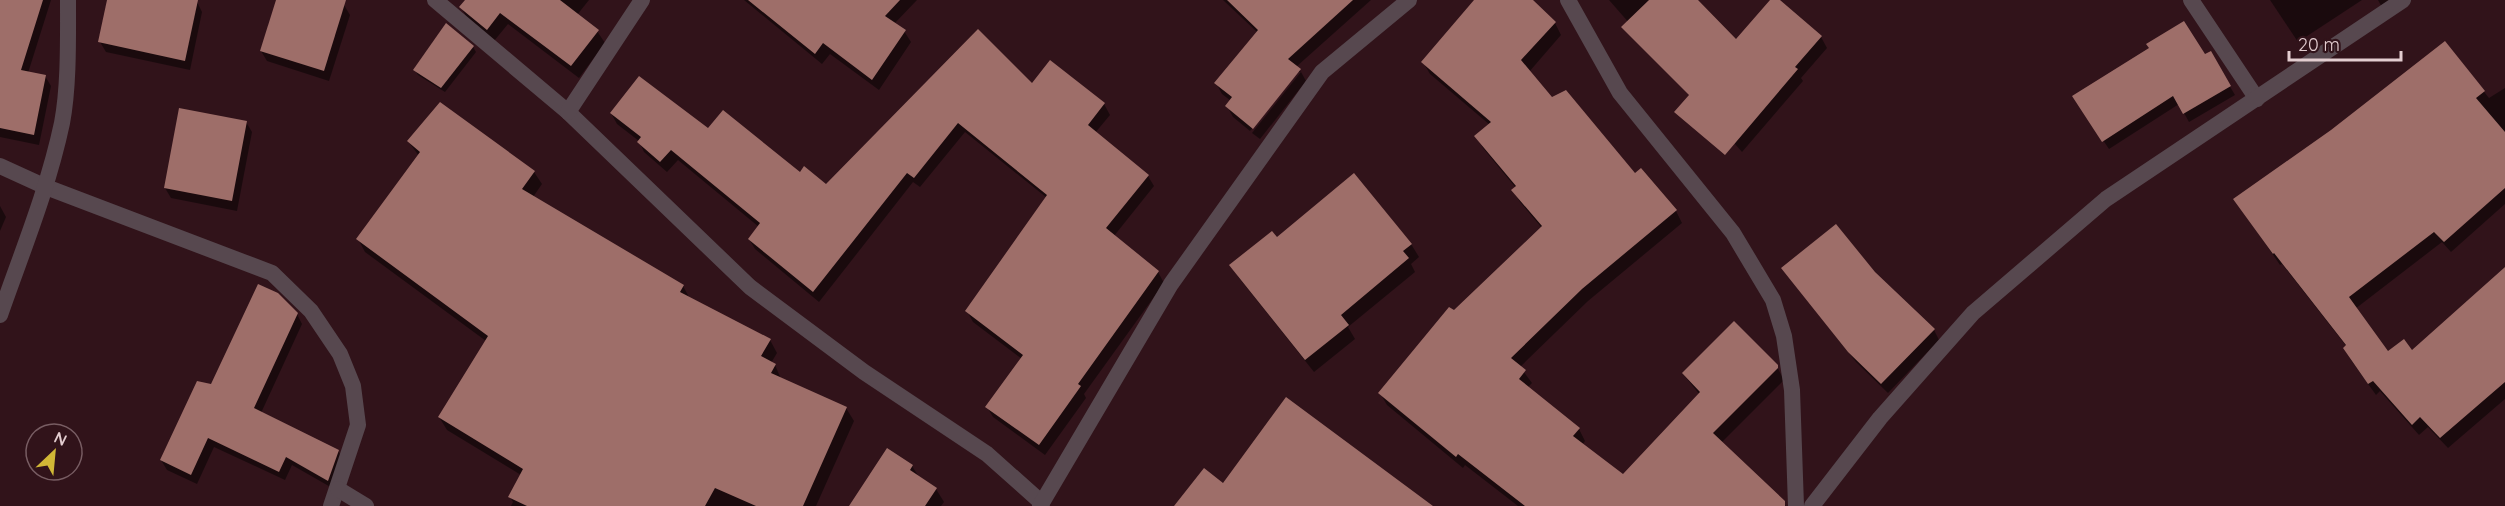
<svg xmlns="http://www.w3.org/2000/svg" width="2505" height="506" font-family="Quicksand,sans-serif">
	<rect width="100%" height="100%" fill="#31131a"/>
	<!-- shadow -->
	<g fill="#0007">
		<polygon points="0,0 51,0 28,73 45,76 51,86 39,145 0,137"/>
		<polygon points="108,0 186,0 197,2 202,12 190,70 106,52 100,42"/>
		<polygon points="291,0 329,0 344,5 350,15 329,81 267,61 261,51"/>
		<polygon points="467,0 589,0 577,15 597,31 605,43 579,78 508,24 494,41 468,20 461,7"/>
		<polygon points="744,0 917,0 894,24 904,31 911,42 879,90 830,54 822,64"/>
		<polygon points="1223,0 1371,0 1296,67 1301,72 1297,72 1250,131 1233,117 1227,106 1231,101 1222,94 1216,83 1257,32"/>
		<polygon points="1476,0 1531,0 1555,23 1561,35 1529,72 1551,99 1635,176 1641,170 1676,211 1682,223 1588,301 1520,367 1532,383 1527,388 1579,429 1585,441 1582,445 1623,476 1700,395 1683,374 1776,365 1784,380 1721,443 1786,506 1518,506 1465,465 1463,468 1387,405 1380,393 1454,312 1542,228 1520,202 1513,190 1516,188 1483,148 1476,136 1490,125 1430,74 1423,62"/>
		<polygon points="1609,0 1696,0 1736,41 1772,0 1778,0 1821,37 1827,48 1801,78 1803,81 1742,152"/>
		<polygon points="2270,0 2362,0 2298,42"/>
		<polygon points="2378,0 2401,0 2384,11"/>
		<polygon points="2445,43 2489,98 2505,88 2505,204 2451,252 2442,242 2355,309 2388,354 2412,352 2505,267 2505,399 2448,448 2428,427 2419,435 2380,391 2376,395 2351,360 2344,348 2347,347 2282,264 2280,265 2235,199 2332,131"/>
		<polygon points="473,47 476,52 445,92 418,75 415,70"/>
		<polygon points="2210,53 2235,95 2189,122 2179,104 2109,149 2080,106"/>
		<polygon points="1051,62 1104,104 1110,115 1095,133 1148,176 1154,186 1114,236 1158,272 1164,283 1084,394 1086,398 1045,455 993,417 987,407 1022,359 973,322 967,311 1047,198 965,132 920,187 913,182 819,302 755,249 749,239 759,227 678,160 667,172 644,152 639,141 617,124 611,113 709,130 826,186 1032,85"/>
		<polygon points="1301,72 1306,81 1260,139 1252,133"/>
		<polygon points="246,122 252,132 237,211 171,198 165,188"/>
		<polygon points="408,141 534,172 542,184 533,197 683,286 690,299 770,340 777,353 771,363 775,365 781,379 846,408 854,421 816,506 511,506 513,502 510,497 521,475 447,430 439,417 486,341 365,252 358,239 419,156"/>
		<polygon points="0,206 6,217 0,231"/>
		<polygon points="1277,239 1411,244 1419,257 1411,264 1415,272 1348,327 1355,339 1314,372 1239,278 1231,265"/>
		<polygon points="1783,269 1874,273 1934,330 1939,340 1888,393 1856,362"/>
		<polygon points="297,314 302,324 261,413 338,451 343,460 334,489 292,465 285,480 214,447 197,484 167,470 161,460 212,386"/>
		<polygon points="912,466 919,477 936,489 944,502 941,506 851,506"/>
	</g>
	<!-- building -->
	<g fill="#9e6e69">
		<polygon points="0,0 43,0 21,70 46,75 34,135 0,128"/>
		<polygon points="107,0 198,0 185,61 98,42"/>
		<polygon points="276,0 346,0 324,71 260,51"/>
		<polygon points="465,0 560,0 599,30 571,66 500,13 487,30 459,7"/>
		<polygon points="748,0 900,0 885,16 906,30 872,80 823,43 815,54"/>
		<polygon points="1227,0 1353,0 1288,59 1301,69 1253,129 1225,106 1232,97 1214,83 1258,30"/>
		<polygon points="1474,0 1533,0 1556,22 1521,60 1552,97 1566,90 1635,173 1641,168 1677,210 1582,289 1511,358 1526,370 1519,379 1580,428 1573,436 1623,474 1700,392 1682,373 1734,321 1778,365 1778,368 1713,433 1785,501 1785,506 1525,506 1458,454 1456,457 1378,393 1449,307 1454,310 1542,226 1511,190 1516,186 1474,136 1491,122 1421,62"/>
		<polygon points="1649,0 1698,0 1736,39 1770,0 1780,0 1822,36 1795,67 1798,69 1725,155 1674,112 1689,95 1621,27"/>
		<polygon points="2184,21 2205,54 2211,51 2231,86 2183,114 2173,96 2102,142 2072,96 2149,48 2146,44"/>
		<polygon points="446,23 474,46 441,88 413,70"/>
		<polygon points="978,29 1032,83 1050,60 1105,103 1088,125 1149,175 1106,228 1159,271 1078,384 1081,386 1039,445 985,407 1023,355 965,311 1047,195 958,123 914,178 907,173 813,292 748,239 760,223 671,150 660,162 637,142 641,137 610,113 639,76 708,128 723,110 800,172 804,166 826,184"/>
		<polygon points="2445,41 2485,91 2476,98 2505,132 2505,188 2444,242 2434,232 2349,297 2388,351 2404,339 2412,350 2505,267 2505,382 2440,438 2420,417 2412,425 2373,381 2368,384 2343,348 2346,345 2274,253 2273,254 2233,199 2331,130"/>
		<polygon points="440,102 535,171 522,189 684,285 680,292 771,339 761,356 776,364 771,373 847,407 803,506 756,506 715,488 705,506 527,506 508,497 523,469 438,417 488,336 356,239 420,152 407,141"/>
		<polygon points="179,108 247,121 232,201 164,188"/>
		<polygon points="1354,173 1412,244 1403,251 1409,258 1341,315 1349,325 1305,360 1229,265 1272,231 1277,237"/>
		<polygon points="1836,224 1875,272 1935,329 1881,384 1848,352 1781,268"/>
		<polygon points="258,284 278,293 298,313 254,408 339,450 328,481 286,457 279,472 208,438 191,475 160,460 197,381 211,384"/>
		<polygon points="1286,397 1344,440 1433,506 1174,506 1204,468 1223,483"/>
		<polygon points="887,448 913,465 910,470 937,488 925,506 849,506"/>
	</g>
	<g fill="none" stroke-linecap="round" stroke-linejoin="round">
		<!-- minor -->
		<g stroke="#57484f" stroke-width="16">
			<polyline points="435,0 568,112 750,287 864,372 987,454 1042,503"/>
			<polyline points="1568,0 1620,93 1733,233 1773,300 1784,336 1792,390 1796,506"/>
			<polyline points="2191,0 2257,99"/>
			<polyline points="568,112 642,0"/>
			<polyline points="0,166 46,187 272,273 311,311 340,354 353,386 358,425 331,506"/>
			<path d="M0 315C22 252 48 189 62 123 69 86 68 38 68 0"/>
			<polyline points="338,489 366,506"/>
			<polyline points="1040,506 1171,284 1322,72 1409,0"/>
			<polyline points="1812,506 1880,418 1973,313 2106,199 2403,0"/>
		</g>
	</g>
	<!-- north arrow -->
	<g transform="translate(54 452) rotate(26)"><circle r="28" fill="#31131a" stroke="#785d63" stroke-width="1.5"/>
	<path d="M0-4.5L10 22L0 15L-10 22Z" fill="#d1b736"/>
	<text y="-9" font-size="16" font-weight="bold" text-anchor="middle" fill="#e3cdd0">N</text>
	</g>
	<!-- scale -->
	<path d="M2289 51v9h112v-9" fill="none" stroke="#e3cdd0" stroke-width="3"/>
	<text x="2298" y="51" font-size="18" fill="#e3cdd0" stroke="#31131a" stroke-width="4.5" paint-order="stroke">20 m</text>
</svg>
